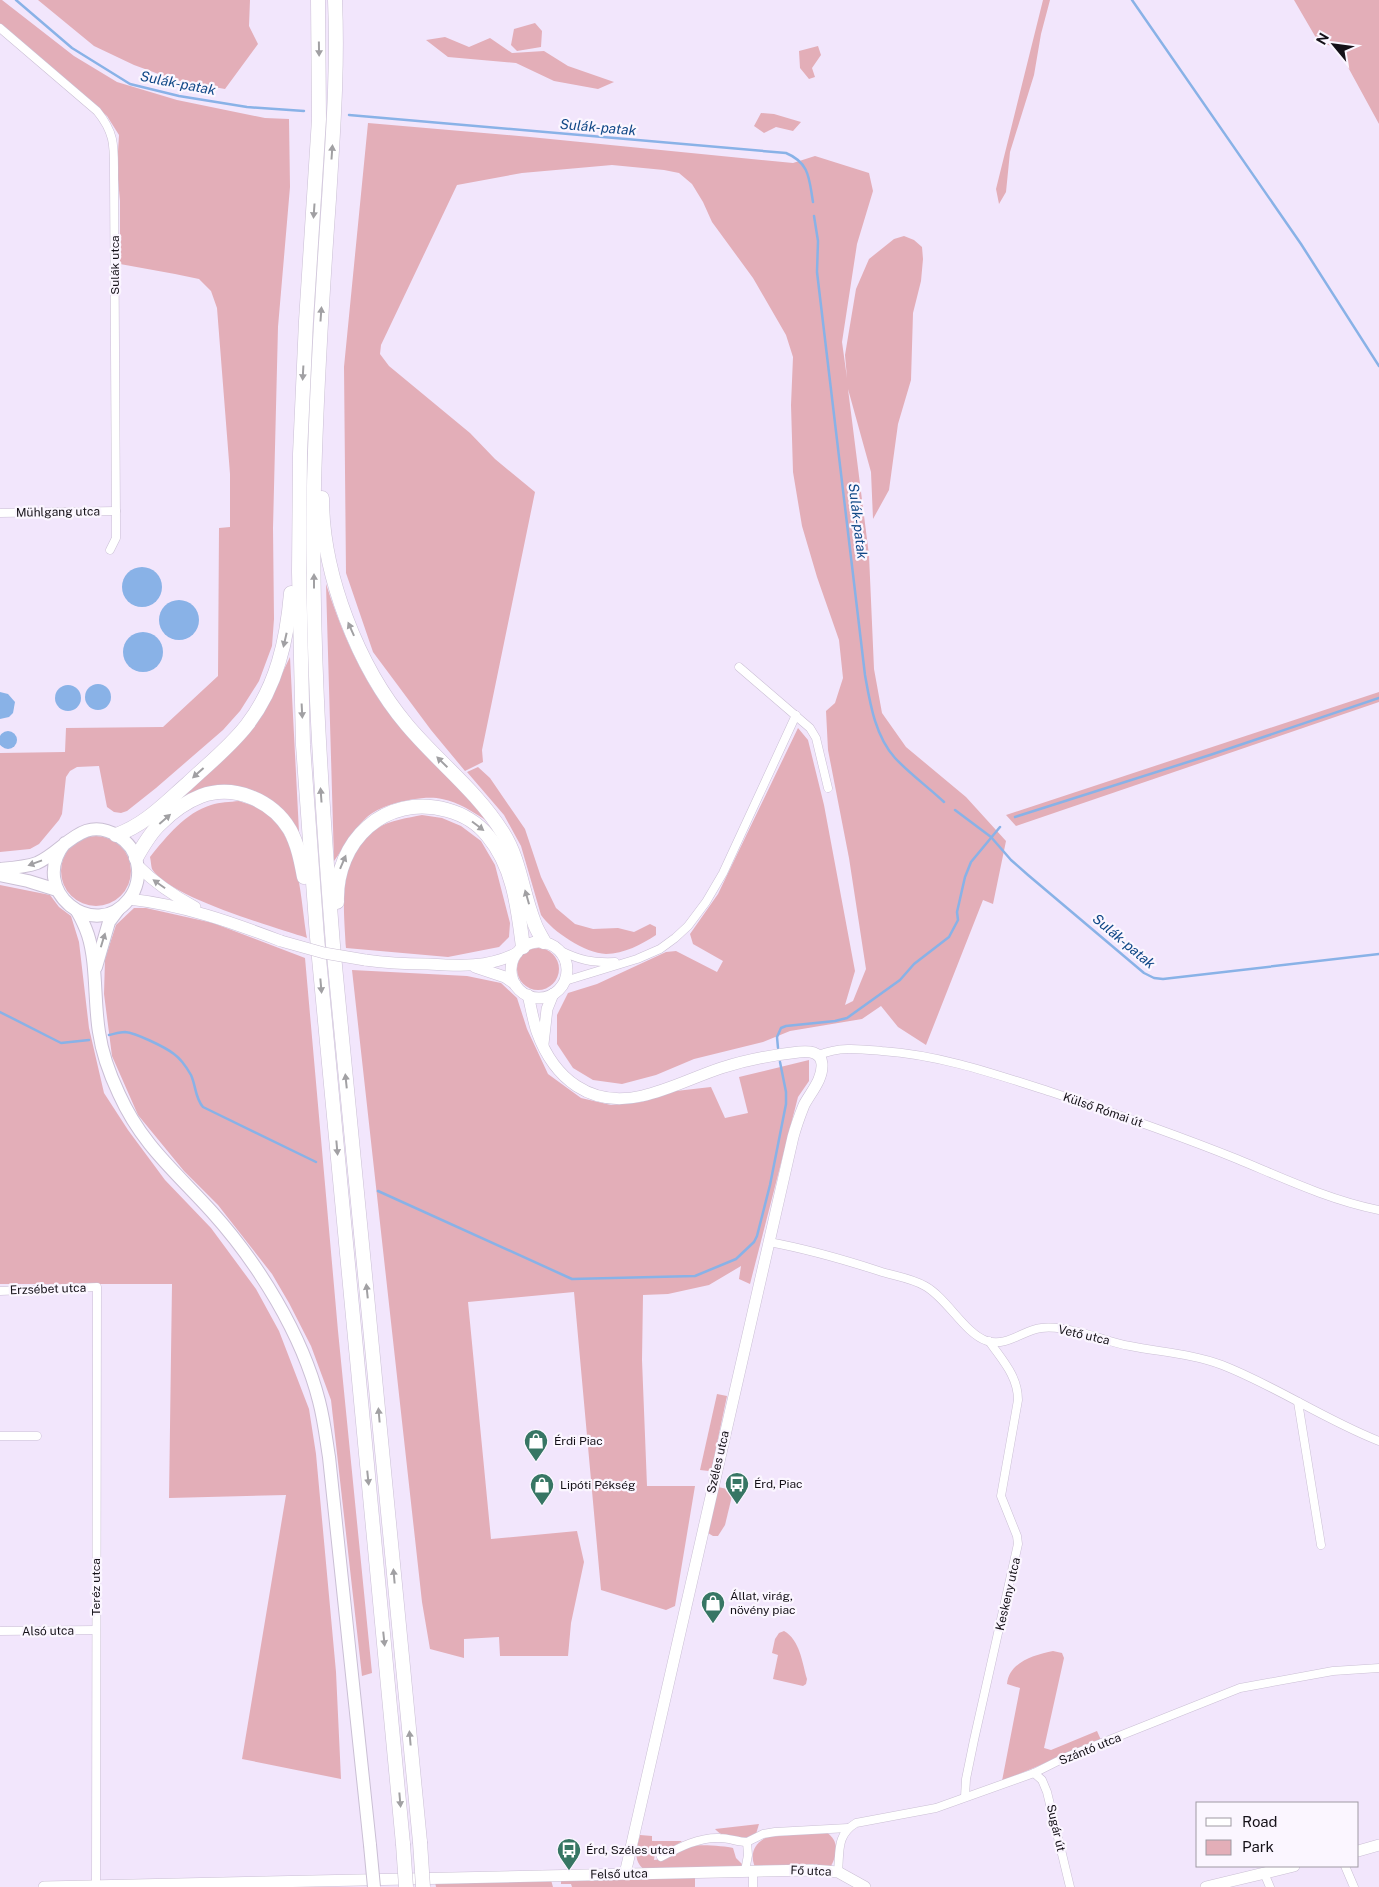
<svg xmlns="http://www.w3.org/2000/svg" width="1379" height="1887" font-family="'Public Sans',sans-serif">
	<rect width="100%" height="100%" fill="#f2e6fc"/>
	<!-- green -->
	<g fill="#e3aeb8">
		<polygon points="0,0 2,0 74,56 117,82 177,100 265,118 289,119 290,187 278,327 273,528 274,619 272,646 259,681 240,711 223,730 156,788 127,811 121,813 114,812 107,807 99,766 77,767 70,771 66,777 62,814 59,820 39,844 30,849 0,852 0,753 65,752 66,728 163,727 218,676 219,528 230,527 230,474 217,308 211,291 199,279 175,274 120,264 120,201 117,168 119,135 107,116 0,27"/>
		<polygon points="38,0 250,0 249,26 258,44 225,89 175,80 134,65 94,46"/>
		<polygon points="1043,0 1050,0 1041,34 1034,75 1010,152 1006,192 999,204 996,189"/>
		<polygon points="1294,0 1379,0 1379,124 1337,47 1319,43"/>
		<polygon points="535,23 542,31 541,47 517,51 511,45 514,29"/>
		<polygon points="445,37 469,47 490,38 512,53 544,51 568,66 614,82 598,89 554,81 516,63 448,57 426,40"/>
		<polygon points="818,46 821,55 812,68 815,77 809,79 800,68 799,51"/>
		<polygon points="761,113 774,114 801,122 793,131 776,127 764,133 754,126"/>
		<polygon points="368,123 530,137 793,163 815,156 869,173 873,191 857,244 842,342 847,378 845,355 856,289 869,259 894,239 904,236 914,240 922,247 923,259 921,281 913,313 911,380 898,424 889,490 873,519 871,472 848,389 869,555 874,669 882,713 906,747 966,797 1006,841 993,904 983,900 926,1045 898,1027 881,1006 862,1019 790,1031 763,1042 694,1059 656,1075 622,1084 593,1080 573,1068 557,1044 557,1015 568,993 597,984 666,952 676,951 717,972 723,961 693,944 690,934 718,894 798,728 808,740 824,805 855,971 845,1005 853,1001 866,969 849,858 828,750 826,711 835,703 843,678 839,640 817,577 802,526 793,472 791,405 793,357 786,335 753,278 712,222 703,202 692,184 679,173 664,170 612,165 522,173 457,185 381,345 380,354 389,366 470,433 495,459 535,492 482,750 483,762 465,771 431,730 373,652 346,573 344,367"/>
		<path d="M326 584C339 624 355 663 378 698 399 729 426 755 451 781 464 793 475 807 487 821 473 812 459 802 442 799 424 794 379 804 366 818 352 831 345 846 334 861Z"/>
		<path d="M290 657 299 832C294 825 289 816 283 810 263 790 232 780 204 788 194 791 185 798 176 803L263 713Z"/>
		<polygon points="1379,692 1379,702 1016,826 1006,815"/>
		<path d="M478 767 490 778 525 829 541 877 556 908 575 924 593 929 618 928 634 932 650 924 656 927V935C642 944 624 954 606 954 585 953 553 932 541 915L521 846 504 815 467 772Z"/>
		<path d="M239 801C246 804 254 805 261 809 300 833 300 897 307 938 274 927 168 897 152 869 151 866 151 861 150 857 167 836 185 813 211 805 220 802 230 802 239 801Z"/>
		<path d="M422 815 442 818 461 826 481 841 495 865 510 923 509 937 499 947 448 957 346 948C344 904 336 857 378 828 390 820 408 818 422 815Z"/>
		<circle cx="96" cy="871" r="35"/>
		<polygon points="0,885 50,895 59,907 71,916 79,942 89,1028 104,1093 128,1130 165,1180 211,1228 256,1289 279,1331 309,1409 316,1454 336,1672 341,1779 242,1759 286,1495 169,1498 172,1284 0,1284"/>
		<polygon points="134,908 146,908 213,923 305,958 338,1331 372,1673 362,1676 331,1400 311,1346 289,1303 272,1274 218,1205 184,1171 138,1115 112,1056 104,994 105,959 116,925"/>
		<circle cx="538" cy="969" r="21"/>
		<polygon points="352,970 467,976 501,983 517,998 527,1029 548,1074 581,1098 611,1105 641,1102 676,1091 711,1087 725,1118 748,1113 739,1077 809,1060 809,1081 798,1097 750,1284 739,1279 741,1266 709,1285 668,1294 643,1295 642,1360 647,1486 695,1486 675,1606 666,1610 601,1590 574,1292 468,1302 491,1539 577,1531 584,1562 571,1623 568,1656 500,1656 499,1637 464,1639 464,1658 430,1649 422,1602"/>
		<polygon points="717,1394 727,1396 712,1467 709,1471 700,1470"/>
		<polygon points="718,1487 727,1489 732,1496 725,1525 718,1536 713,1536 708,1533"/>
		<path d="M784 1631C800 1640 802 1662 807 1679L806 1684 803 1686 773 1679 778 1655 772 1653 775 1639 779 1633Z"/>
		<path d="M1053 1651 1062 1653 1064 1658 1044 1748 1051 1750 1097 1731 1101 1740 1002 1781 1020 1688 1007 1684C1009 1662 1034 1655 1053 1651Z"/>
		<path d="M759 1824 756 1834C745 1841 723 1839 715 1829Z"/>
		<path d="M826 1832C839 1840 838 1854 831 1866L755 1867C749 1853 755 1843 767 1837Z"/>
		<path d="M640 1835 652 1836V1841H682L668 1851 655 1853 654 1860C669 1859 679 1849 693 1846 699 1844 727 1846 733 1848L736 1858 742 1864 741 1867 645 1870C632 1861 637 1848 640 1835Z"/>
		<polygon points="695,1877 695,1887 572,1887 571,1884 561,1884 561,1880"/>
		<polygon points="551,1880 553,1887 436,1887 435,1882"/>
	</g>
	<!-- water -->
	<g fill="#89b2e7">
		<circle cx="142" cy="587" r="20"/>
		<circle cx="179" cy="620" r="20"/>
		<circle cx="143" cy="652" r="20"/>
		<circle cx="98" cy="697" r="13"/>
		<circle cx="68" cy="698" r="13"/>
		<polygon points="0,692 8,694 15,702 13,713 9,717 0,719"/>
		<circle cx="8" cy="740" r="9"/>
	</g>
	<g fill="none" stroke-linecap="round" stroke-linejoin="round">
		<!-- stream -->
		<g stroke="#89b2e7" stroke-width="2.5">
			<polyline points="16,0 72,48 130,84 179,96 247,107 304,111"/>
			<polyline points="1132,0 1301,244 1379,366"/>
			<path d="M349 115 786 153C810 163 809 179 813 202"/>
			<path d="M814 216 818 241 817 272 865 675C870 703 875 736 895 758 910 774 928 787 944 802"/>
			<polyline points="955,810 991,837 1011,860 1028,875 1144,973 1154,978 1163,979 1379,954"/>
			<polyline points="1015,817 1210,755 1379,698"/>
			<polyline points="0,1012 61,1043 89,1040"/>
			<path d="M109 1035C114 1034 120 1032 125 1032 136 1033 165 1047 174 1054 181 1059 187 1068 191 1075 196 1086 195 1098 203 1107L316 1162"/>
			<polyline points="778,1048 777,1037 781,1028 786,1026 835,1021 847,1018 900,980 914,964 949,937 958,920 957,912 965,877 971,862 1000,827"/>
			<polyline points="378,1191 572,1279 695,1276 736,1259 754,1242 757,1236 770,1185 786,1104 786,1092 780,1062"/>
		</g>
		<!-- street casing -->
		<g stroke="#cabfd4" stroke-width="9">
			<g id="street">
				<path d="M0 28 97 111C115 133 114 146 114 173L116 523V538L110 550"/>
				<polyline points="0,513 116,511"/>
				<polyline points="739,667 810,728 816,738 828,788"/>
				<path d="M559 950C579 960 592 963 615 962"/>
				<polyline points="565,981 637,959 660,949 675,938 688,926 706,902 723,873 796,715"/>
				<path d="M819 1055C839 1046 861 1049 882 1051 941 1055 995 1074 1051 1092 1114 1113 1175 1134 1237 1159 1283 1178 1329 1200 1379 1210"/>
				<path d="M769 1242C807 1249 842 1259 879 1271 894 1276 911 1278 925 1286 947 1298 965 1334 987 1341 1008 1347 1023 1330 1041 1328 1053 1326 1067 1329 1079 1332 1096 1336 1112 1343 1130 1346 1160 1352 1193 1354 1222 1365 1276 1386 1325 1420 1379 1441"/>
				<polyline points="0,1291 97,1287 96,1886"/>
				<polyline points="1298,1402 1321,1545"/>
				<polyline points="0,1436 37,1436"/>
				<polyline points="0,1631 96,1630"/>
				<polyline points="1034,1773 1042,1780 1047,1792 1070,1887"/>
				<path d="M965 1797 966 1779 974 1740 1018 1544 1017 1536 1001 1496 1018 1400C1018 1376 1002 1360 989 1341"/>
				<path d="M661 1857C680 1847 699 1837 720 1838 729 1838 738 1842 747 1842"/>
				<polyline points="1345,1866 1354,1887"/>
				<polyline points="745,1871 748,1855 747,1842 763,1834 775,1832 848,1828"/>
				<path d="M838 1872C840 1852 836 1835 856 1823L936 1808 1034 1773 1064 1758 1240 1688 1333 1671 1379 1668"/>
				<polyline points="1264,1873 1270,1887"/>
				<polyline points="753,1887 753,1871"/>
			</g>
		</g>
		<!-- secondary casing -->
		<g stroke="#cabfd4" stroke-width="12">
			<g id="secondary">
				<path d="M138 866C155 883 174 896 195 907"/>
				<path d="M129 899C183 905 231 922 281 941"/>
				<circle cx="539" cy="970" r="28"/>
				<path d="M365 960C386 963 406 964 427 964 459 966 488 968 517 953"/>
				<polyline points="475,967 505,977 515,984"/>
				<path d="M528 995C531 1007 533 1020 537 1032 554 1079 591 1108 642 1096 669 1090 694 1077 721 1068 746 1060 772 1055 799 1052 808 1051 821 1051 822 1064 823 1079 811 1092 804 1105 800 1115 796 1126 793 1137L625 1874"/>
				<polyline points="543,1044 547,1009 553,994"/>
				<polyline points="1358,1851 1379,1845"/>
				<polyline points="44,1887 812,1870 838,1872 865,1887"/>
				<polyline points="1206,1887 1294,1866"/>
			</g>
		</g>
		<!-- primary casing -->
		<g stroke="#cabfd4" stroke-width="14">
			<g id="primary">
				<path d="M0 869C12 868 26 867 37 863 65 851 82 814 118 836 128 842 135 852 137 863 140 875 137 889 129 899 95 943 27 891 65 843"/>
				<polyline points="0,875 28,881 57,890"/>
				<path d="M77 911C81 918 85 926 88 935 97 963 94 1002 99 1032 102 1053 110 1075 119 1094 142 1145 175 1171 212 1212 258 1263 302 1334 319 1401 324 1420 326 1438 329 1457L370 1845"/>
				<polyline points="96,967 109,922 118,910"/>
			</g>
		</g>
		<!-- highway casing -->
		<g stroke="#cabfd4" stroke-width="15">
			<g id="highway">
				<polyline points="318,0 319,119 306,321 300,454 299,572 303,745 317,937 403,1844"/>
				<path d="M335 0C338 67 333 133 329 199 323 283 318 367 315 451 309 616 320 780 333 945L420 1842"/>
				<path d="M322 498C322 574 358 667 407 725 438 762 477 791 503 833 520 860 522 892 534 922 536 929 541 936 544 942"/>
				<path d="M116 835C145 825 165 803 187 784 207 765 230 747 247 725 277 686 287 640 291 593"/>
				<path d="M136 858C143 846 150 833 160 824 172 812 185 802 201 796 234 784 272 800 290 830 298 845 301 861 304 877"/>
				<path d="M337 902C335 841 385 793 447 810 462 814 478 823 488 836 514 867 518 909 523 947"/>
			</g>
		</g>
		<!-- street -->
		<use href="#street" stroke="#fff" stroke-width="8"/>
		<!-- secondary -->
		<use href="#secondary" stroke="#fff" stroke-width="11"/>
		<!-- primary -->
		<use href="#primary" stroke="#fff" stroke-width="12"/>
		<!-- highway -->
		<use href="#highway" stroke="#fff" stroke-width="14"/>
		<!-- secondary-bridge casing -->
		<g stroke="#cabfd4" stroke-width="12" stroke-linecap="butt">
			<polyline id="secondary-bridge" points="281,941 324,953 365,960"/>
		</g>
		<!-- primary-bridge casing -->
		<g stroke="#cabfd4" stroke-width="14" stroke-linecap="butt">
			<polyline id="primary-bridge" points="370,1845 374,1887"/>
		</g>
		<!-- highway-bridge casing -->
		<g stroke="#cabfd4" stroke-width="15" stroke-linecap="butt">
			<g id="highway-bridge">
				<polyline points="420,1842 423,1887"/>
				<polyline points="403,1844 406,1887"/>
			</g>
		</g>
		<!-- secondary-bridge -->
		<use href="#secondary-bridge" stroke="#fff" stroke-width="11"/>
		<!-- primary-bridge -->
		<use href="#primary-bridge" stroke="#fff" stroke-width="12"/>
		<!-- highway-bridge -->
		<use href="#highway-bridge" stroke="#fff" stroke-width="14"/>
	</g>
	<!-- one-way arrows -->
	<defs><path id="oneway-solid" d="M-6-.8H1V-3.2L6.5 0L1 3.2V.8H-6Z" transform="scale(1.25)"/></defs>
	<g fill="#a1a0a3">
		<use href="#oneway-solid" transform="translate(319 49) rotate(89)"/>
		<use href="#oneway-solid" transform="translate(332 152) rotate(-86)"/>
		<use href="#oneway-solid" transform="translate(314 211) rotate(94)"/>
		<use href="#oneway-solid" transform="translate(321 314) rotate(-86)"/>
		<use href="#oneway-solid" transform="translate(303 373) rotate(93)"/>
		<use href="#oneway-solid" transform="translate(314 581) rotate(-90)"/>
		<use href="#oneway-solid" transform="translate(351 629) rotate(-114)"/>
		<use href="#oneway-solid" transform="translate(285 640) rotate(103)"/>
		<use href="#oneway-solid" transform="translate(302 711) rotate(87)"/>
		<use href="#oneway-solid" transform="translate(442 762) rotate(-136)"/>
		<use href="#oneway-solid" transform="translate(198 773) rotate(138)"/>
		<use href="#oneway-solid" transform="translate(321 795) rotate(-94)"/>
		<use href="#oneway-solid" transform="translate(165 819) rotate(-41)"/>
		<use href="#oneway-solid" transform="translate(478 826) rotate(37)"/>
		<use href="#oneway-solid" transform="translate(343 862) rotate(-67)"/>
		<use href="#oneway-solid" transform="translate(35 863) rotate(160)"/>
		<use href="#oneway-solid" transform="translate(159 884) rotate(-145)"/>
		<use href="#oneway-solid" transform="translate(527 897) rotate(-106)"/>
		<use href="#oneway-solid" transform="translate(103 940) rotate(-73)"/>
		<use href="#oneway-solid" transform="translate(321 986) rotate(85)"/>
		<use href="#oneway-solid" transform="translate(346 1081) rotate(-96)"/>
		<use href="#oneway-solid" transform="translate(337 1148) rotate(85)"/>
		<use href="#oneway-solid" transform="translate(367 1291) rotate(-96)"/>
		<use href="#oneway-solid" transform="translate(379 1415) rotate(-95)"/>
		<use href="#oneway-solid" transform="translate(368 1478) rotate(84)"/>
		<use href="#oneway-solid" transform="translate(394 1576) rotate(-95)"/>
		<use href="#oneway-solid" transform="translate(384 1639) rotate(84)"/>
		<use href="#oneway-solid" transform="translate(410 1738) rotate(-95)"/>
		<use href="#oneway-solid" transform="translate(400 1800) rotate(85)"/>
	</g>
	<!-- icons -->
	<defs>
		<g id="shop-pin" transform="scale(1.25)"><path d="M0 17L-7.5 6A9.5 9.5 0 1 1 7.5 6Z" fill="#377664" stroke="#fbf6ff"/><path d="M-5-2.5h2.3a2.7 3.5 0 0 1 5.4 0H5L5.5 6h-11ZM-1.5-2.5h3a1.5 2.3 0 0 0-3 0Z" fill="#fff"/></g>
		<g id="bus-pin" transform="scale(1.25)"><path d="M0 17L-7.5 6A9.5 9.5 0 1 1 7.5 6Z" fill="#377664" stroke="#fbf6ff"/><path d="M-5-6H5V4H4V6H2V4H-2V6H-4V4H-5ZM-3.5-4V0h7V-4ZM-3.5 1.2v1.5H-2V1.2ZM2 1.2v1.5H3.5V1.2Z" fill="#fff"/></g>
	</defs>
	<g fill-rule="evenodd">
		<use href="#shop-pin" x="536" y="1441"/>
		<use href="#bus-pin" x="737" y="1484"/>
		<use href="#shop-pin" x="542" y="1485"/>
		<use href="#shop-pin" x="713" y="1603"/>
		<use href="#bus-pin" x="569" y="1850"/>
	</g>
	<g text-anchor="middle" stroke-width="4.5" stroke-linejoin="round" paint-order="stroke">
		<!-- street labels -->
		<g font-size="12" fill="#151118" stroke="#fbf6ff">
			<text transform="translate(115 265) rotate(-90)" y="4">Sulák utca</text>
			<text transform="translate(58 512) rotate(-1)" y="4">Mühlgang utca</text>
			<text transform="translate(1103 1110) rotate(19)" y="4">Külső Római út</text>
			<text transform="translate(48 1289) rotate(-2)" y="4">Erzsébet utca</text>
			<text transform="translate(1084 1335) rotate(13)" y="4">Vető utca</text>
			<text transform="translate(718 1462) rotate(-77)" y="4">Széles utca</text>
			<text transform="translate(96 1587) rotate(-90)" y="4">Teréz utca</text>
			<text transform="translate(1008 1594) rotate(-77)" y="4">Keskeny utca</text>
			<text transform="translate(48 1631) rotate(-1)" y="4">Alsó utca</text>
			<text transform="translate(1090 1749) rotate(-22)" y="4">Szántó utca</text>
			<text transform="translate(1056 1828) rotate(77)" y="4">Sugár út</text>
			<text transform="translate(811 1871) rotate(2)" y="4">Fő utca</text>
			<text transform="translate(619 1874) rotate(-1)" y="4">Felső utca</text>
		</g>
		<!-- poi labels -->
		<g font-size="12" fill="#151118" stroke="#fbf6ff" text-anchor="start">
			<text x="554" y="1445">Érdi Piac</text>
			<text x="754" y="1488">Érd, Piac</text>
			<text x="560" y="1489">Lipóti Pékség</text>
			<text x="730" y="1600">Állat, virág,<tspan x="730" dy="14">növény piac</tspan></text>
			<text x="586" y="1854">Érd, Széles utca</text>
		</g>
		<!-- water labels -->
		<g font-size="14" font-style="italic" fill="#104887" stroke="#fbf6ff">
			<text transform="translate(178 83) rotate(11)" y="5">Sulák-patak</text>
			<text transform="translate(598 127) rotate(5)" y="5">Sulák-patak</text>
			<text transform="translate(858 521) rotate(83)" y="5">Sulák-patak</text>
			<text transform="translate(1124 941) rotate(40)" y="5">Sulák-patak</text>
		</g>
	</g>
	<!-- legend -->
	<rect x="1196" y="1802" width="162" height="65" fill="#fbf6ff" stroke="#9f9aa3"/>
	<rect x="1206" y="1818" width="25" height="8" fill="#ffffff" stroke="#9f9aa3"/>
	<text x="1242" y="1827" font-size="15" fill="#151118">Road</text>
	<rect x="1206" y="1840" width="25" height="15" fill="#e3aeb8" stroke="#9f9aa3"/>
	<text x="1242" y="1852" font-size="15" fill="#151118">Park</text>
	<!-- north arrow -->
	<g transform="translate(1334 45) rotate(299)" stroke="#fbf6ff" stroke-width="4" paint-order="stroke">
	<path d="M0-4L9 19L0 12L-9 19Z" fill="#151118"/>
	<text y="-8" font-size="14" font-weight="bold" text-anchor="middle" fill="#151118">N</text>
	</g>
</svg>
